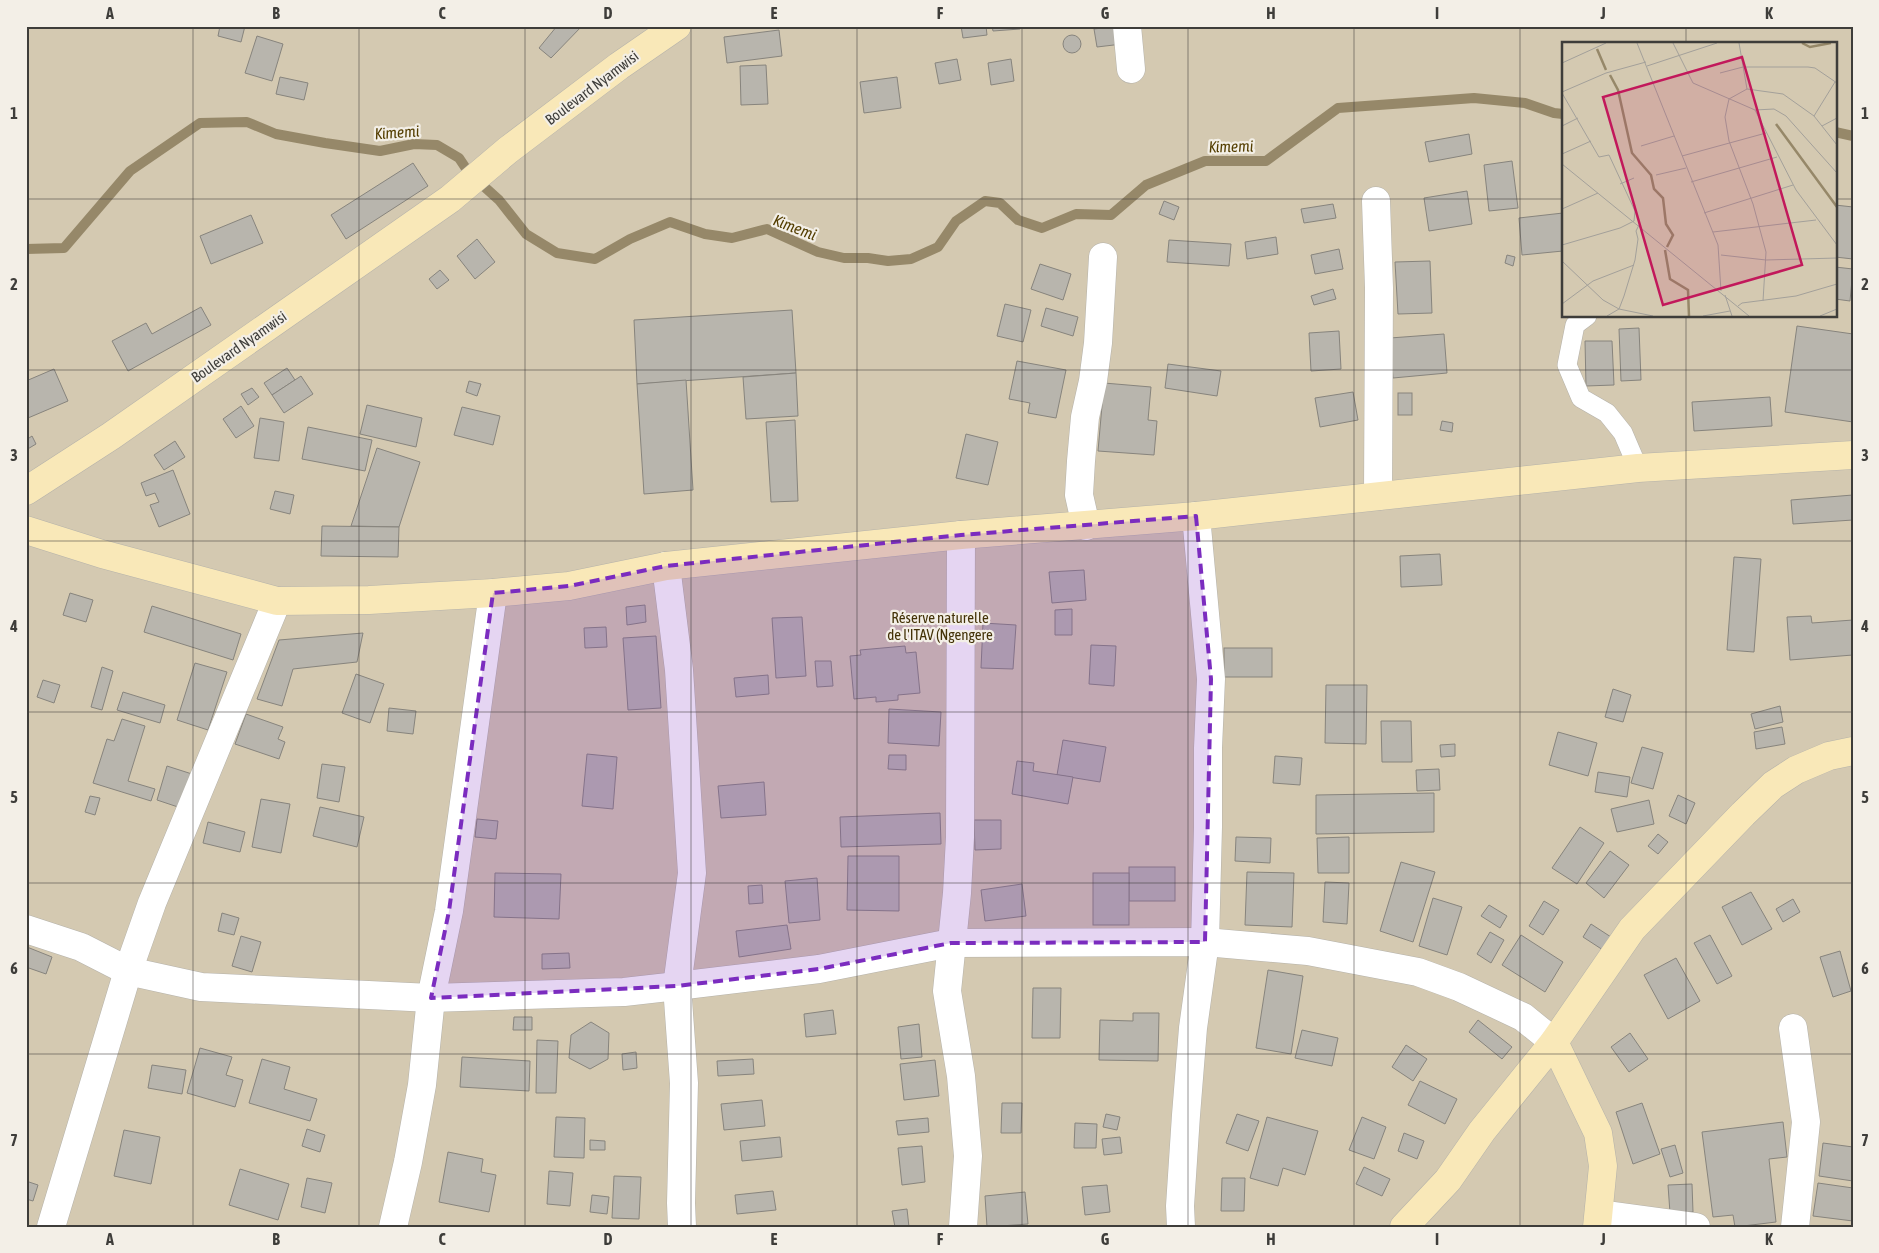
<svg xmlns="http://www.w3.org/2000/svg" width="1879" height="1253" font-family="'Asap Condensed',sans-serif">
	<rect width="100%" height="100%" fill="#e6e2da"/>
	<!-- green -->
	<path fill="#d4c9b1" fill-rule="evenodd" d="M26 26H1853V1227H26ZM1563 44H1835V316H1563Z"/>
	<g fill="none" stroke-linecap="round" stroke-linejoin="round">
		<!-- stream -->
		<g stroke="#968869" stroke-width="10">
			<polyline points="1835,132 1853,136"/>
			<polyline points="26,249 64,248 130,171 200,123 247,122 276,134 325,143 380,151 414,144 437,145 459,158 469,173 499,200 526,234 557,253 595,259 630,239 670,222 705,234 732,238 767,229 818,252 844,258 868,258 888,261 911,259 938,247 956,221 985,201 1000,203 1018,220 1042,228 1076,214 1111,215 1146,185 1205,161 1266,161 1338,108 1474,98 1525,103 1554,113 1563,114"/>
		</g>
	</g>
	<!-- building -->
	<g fill="#b8b5ad" stroke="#87847d">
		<polygon points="220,26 245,26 241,42 218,36"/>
		<polygon points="557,26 582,26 551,58 539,48"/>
		<polygon points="961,26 986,26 987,35 963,38"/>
		<polygon points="992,26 1020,26 1020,29 993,31"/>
		<polygon points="1117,26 1122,44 1097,47 1094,29"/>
		<polygon points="779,30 782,56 727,63 724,37"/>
		<circle cx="1072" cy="44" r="9"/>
		<polygon points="257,36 283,44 272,81 245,73"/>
		<polygon points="957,59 961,80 939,84 935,63"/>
		<polygon points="1011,59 1014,81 991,85 988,63"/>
		<polygon points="766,65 768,104 741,105 740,66"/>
		<polygon points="280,77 308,83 304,100 276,94"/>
		<polygon points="897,77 901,108 864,113 860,82"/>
		<polygon points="1469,134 1472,154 1429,162 1425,142"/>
		<polygon points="1512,161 1518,208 1489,211 1484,165"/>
		<polygon points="413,163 428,186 346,239 331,215"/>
		<polygon points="1467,191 1472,224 1429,231 1424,198"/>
		<polygon points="1164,201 1179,207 1174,220 1159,214"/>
		<polygon points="1333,204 1336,218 1304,223 1301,209"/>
		<polygon points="1835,205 1853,207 1853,259 1835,257"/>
		<polygon points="1563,213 1563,251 1522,255 1519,218"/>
		<polygon points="251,215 263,243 211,264 200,236"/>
		<polygon points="1276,237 1278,254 1247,259 1245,242"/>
		<polygon points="477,239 495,262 475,279 457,256"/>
		<polygon points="1169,240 1231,244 1229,266 1167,262"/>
		<polygon points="1339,249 1343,269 1315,274 1311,255"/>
		<polygon points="1507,255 1515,257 1513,266 1505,263"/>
		<polygon points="1430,261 1432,313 1398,314 1395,262"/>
		<polygon points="1040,264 1071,274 1063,300 1031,289"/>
		<polygon points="1835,267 1853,269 1850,301 1835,299"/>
		<polygon points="440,270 449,280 437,289 429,279"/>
		<polygon points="1333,289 1336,299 1314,305 1311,296"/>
		<polygon points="1005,304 1031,310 1023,342 997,336"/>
		<polygon points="201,307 211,325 128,371 112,341 146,323 152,334"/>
		<polygon points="1046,308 1078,317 1073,336 1041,326"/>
		<polygon points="792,310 796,373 637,384 634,320"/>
		<polygon points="1797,326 1853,334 1853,422 1785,412"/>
		<polygon points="1639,328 1641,380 1621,381 1619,329"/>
		<polygon points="1339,331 1341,369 1311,371 1309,333"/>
		<polygon points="1444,334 1447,373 1393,378 1390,338"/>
		<polygon points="1585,341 1612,341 1614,385 1586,386"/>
		<polygon points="1017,361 1066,370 1056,418 1028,413 1030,403 1009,399"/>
		<polygon points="1168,364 1221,371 1217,396 1165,388"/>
		<polygon points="287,368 295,380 272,395 264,383"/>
		<polygon points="54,369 68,401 28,418 26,413 26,381"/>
		<polygon points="796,373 798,416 746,419 743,377"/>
		<polygon points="301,376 313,394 284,413 272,395"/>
		<polygon points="686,380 693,490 644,494 637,384"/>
		<polygon points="469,381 481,384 477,396 466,392"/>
		<polygon points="1104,383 1151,387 1148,420 1157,421 1154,455 1098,451"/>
		<polygon points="252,388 259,397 248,405 241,394"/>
		<polygon points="1353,392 1358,420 1320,427 1315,398"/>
		<rect x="1398" y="393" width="14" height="22"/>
		<polygon points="1770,397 1772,426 1694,431 1692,402"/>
		<polygon points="367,405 422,418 416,447 360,434"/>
		<polygon points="241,406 254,426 236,438 223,419"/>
		<polygon points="462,407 500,416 493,445 454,435"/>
		<polygon points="260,418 284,422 279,461 254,458"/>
		<polygon points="795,420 798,501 771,502 766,422"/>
		<polygon points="1442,421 1453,423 1452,432 1440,430"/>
		<polygon points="308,427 372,440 365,471 302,459"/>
		<polygon points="966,434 998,442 988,485 956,478"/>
		<polygon points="32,436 36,444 26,450 26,440"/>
		<polygon points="175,441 185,457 164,470 154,455"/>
		<polygon points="377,448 420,462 399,527 351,526"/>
		<polygon points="173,470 190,514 159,527 150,505 159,502 155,493 146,496 141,483"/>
		<polygon points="275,491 294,495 290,514 270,509"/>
		<polygon points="1853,495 1853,520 1793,524 1791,500"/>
		<polygon points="322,526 399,527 398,557 321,556"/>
		<polygon points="1440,554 1442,585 1401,587 1400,556"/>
		<polygon points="1734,557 1761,559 1754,652 1727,650"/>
		<polygon points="1084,570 1086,600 1052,603 1049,572"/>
		<polygon points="70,593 93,600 86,622 63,615"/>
		<polygon points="645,605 646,622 627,625 626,607"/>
		<polygon points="152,606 241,634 233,660 144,632"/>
		<polygon points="1072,609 1072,635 1055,635 1055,610"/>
		<polygon points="1811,616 1812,623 1853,620 1853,655 1790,660 1787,617"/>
		<polygon points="802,617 806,676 776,678 772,618"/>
		<polygon points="983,623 1016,625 1013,669 981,668"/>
		<polygon points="606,627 607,647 585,648 584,628"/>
		<polygon points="363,633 357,662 293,669 282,706 257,699 279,640"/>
		<polygon points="656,636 661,708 628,710 623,638"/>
		<polygon points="1091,645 1116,646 1114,686 1089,684"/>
		<polygon points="905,646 906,653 916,652 920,693 898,695 898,700 876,702 876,697 854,699 850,656 861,655 860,650"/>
		<rect x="1224" y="648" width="48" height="29"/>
		<polygon points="815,661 831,661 833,686 817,687"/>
		<polygon points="195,663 227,672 208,730 177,720"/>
		<polygon points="102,667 113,671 102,710 91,707"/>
		<polygon points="356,674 384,684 370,723 342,713"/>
		<polygon points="768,675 769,694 736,697 734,678"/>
		<polygon points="43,680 60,685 54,703 37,697"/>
		<polygon points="1326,685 1367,685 1366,744 1325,743"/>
		<polygon points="1613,689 1631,695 1623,722 1605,717"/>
		<polygon points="123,692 165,705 160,723 117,710"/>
		<polygon points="1780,706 1783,722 1755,729 1751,714"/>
		<polygon points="389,708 416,711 413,734 387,731"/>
		<polygon points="889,709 941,712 939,746 888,743"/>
		<polygon points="246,714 283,727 278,739 285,742 279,759 235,744"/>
		<polygon points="122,719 145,726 128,781 155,789 151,801 93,783 107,739 114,741"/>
		<polygon points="1381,721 1411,721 1412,762 1382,762"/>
		<polygon points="1782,727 1785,744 1756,749 1754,732"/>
		<polygon points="1558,732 1597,743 1588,776 1549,765"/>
		<polygon points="1063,740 1106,747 1100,782 1057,775"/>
		<polygon points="1455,744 1455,756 1441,757 1440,745"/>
		<polygon points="1642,747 1663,753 1653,789 1631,783"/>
		<polygon points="587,754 617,757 613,809 582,806"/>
		<polygon points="889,755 906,755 906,770 888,769"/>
		<polygon points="1275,756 1302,758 1300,785 1273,783"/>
		<polygon points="1017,761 1034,763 1033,771 1073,777 1068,804 1012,794"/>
		<polygon points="322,764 345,767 339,802 317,798"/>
		<polygon points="167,766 192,774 181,808 157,800"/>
		<polygon points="1439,769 1440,790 1417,791 1416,770"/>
		<polygon points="1598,772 1630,777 1627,797 1595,792"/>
		<polygon points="764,782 766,815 721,818 718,786"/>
		<polygon points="1434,793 1434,832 1316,834 1316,795"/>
		<polygon points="1678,795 1695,803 1686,824 1669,816"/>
		<polygon points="90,796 100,798 95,815 85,812"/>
		<polygon points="261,799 290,804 281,853 252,847"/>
		<polygon points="1649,800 1654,824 1617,832 1611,809"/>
		<polygon points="320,807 364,817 357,847 313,836"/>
		<polygon points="940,813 941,844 841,847 840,817"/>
		<polygon points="477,819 498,821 496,839 475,837"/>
		<polygon points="974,820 1001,820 1001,849 975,850"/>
		<polygon points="208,822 245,832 240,852 203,843"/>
		<polygon points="1580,827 1604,843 1577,884 1552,868"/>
		<polygon points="1658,834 1668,842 1658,854 1648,846"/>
		<polygon points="1236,837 1271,838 1270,863 1235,861"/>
		<polygon points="1349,837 1349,873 1318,873 1317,838"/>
		<polygon points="1610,851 1629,865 1604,898 1586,883"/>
		<polygon points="848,856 899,856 899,911 847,910"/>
		<polygon points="1401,862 1435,872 1413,942 1380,931"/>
		<rect x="1129" y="867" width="46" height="34"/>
		<polygon points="1247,872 1294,873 1292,927 1245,925"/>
		<polygon points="495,873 561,874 559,919 494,917"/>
		<rect x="1093" y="873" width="36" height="52"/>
		<polygon points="817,878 820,920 789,923 785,881"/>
		<polygon points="1325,882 1349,883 1347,924 1323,922"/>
		<polygon points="1022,884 1026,916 985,921 981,890"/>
		<polygon points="762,885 763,903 749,904 748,886"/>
		<polygon points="1751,892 1772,929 1742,945 1722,907"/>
		<polygon points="1433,898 1462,907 1447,955 1419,946"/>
		<polygon points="1793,899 1800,912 1783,922 1776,909"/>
		<polygon points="1544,901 1559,910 1543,935 1529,926"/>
		<polygon points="1489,905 1507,916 1500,928 1481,916"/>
		<polygon points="222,913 239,918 234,935 218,931"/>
		<polygon points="1591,924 1611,937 1603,950 1583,937"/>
		<polygon points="787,925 791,949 739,957 736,931"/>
		<polygon points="1490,932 1504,940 1491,963 1477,954"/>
		<polygon points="1521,935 1563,962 1545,992 1502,965"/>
		<polygon points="1710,935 1732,976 1717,984 1694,943"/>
		<polygon points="241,936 261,942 252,972 232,966"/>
		<polygon points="27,947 52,957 46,974 26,967"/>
		<polygon points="1840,951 1851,991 1833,997 1820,957"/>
		<polygon points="569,953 570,968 542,969 542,954"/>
		<polygon points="1676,958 1700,1001 1668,1019 1644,975"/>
		<polygon points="1268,970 1303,976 1291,1054 1256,1048"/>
		<polygon points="1033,988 1061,988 1060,1038 1032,1038"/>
		<polygon points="833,1010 836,1034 806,1037 804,1014"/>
		<polygon points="1133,1013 1159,1013 1158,1061 1099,1060 1100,1020 1133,1021"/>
		<polygon points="514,1017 532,1017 532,1030 513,1030"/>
		<polygon points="1478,1020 1512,1047 1502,1059 1469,1032"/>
		<polygon points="591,1022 609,1033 608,1059 590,1069 569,1058 571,1035"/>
		<polygon points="919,1024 922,1057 901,1059 898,1027"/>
		<polygon points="1302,1030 1338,1038 1332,1066 1295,1058"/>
		<polygon points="1630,1033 1648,1059 1629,1072 1611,1047"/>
		<polygon points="537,1040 558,1041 556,1093 536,1093"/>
		<polygon points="1406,1045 1427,1059 1413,1081 1392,1067"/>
		<polygon points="200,1048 232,1057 226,1075 243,1080 235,1107 187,1093"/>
		<polygon points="636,1052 637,1068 623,1070 622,1054"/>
		<polygon points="462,1057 530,1061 529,1091 460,1087"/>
		<polygon points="262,1059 290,1067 284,1089 317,1099 310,1121 249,1103"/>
		<polygon points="753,1059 754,1074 718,1076 717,1061"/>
		<polygon points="935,1060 939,1096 904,1100 900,1064"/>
		<polygon points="152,1065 186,1070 182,1094 148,1088"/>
		<polygon points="1420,1081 1457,1099 1445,1124 1408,1105"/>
		<polygon points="762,1100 765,1126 724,1130 721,1104"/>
		<polygon points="1002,1103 1022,1103 1021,1133 1001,1133"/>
		<polygon points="1642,1103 1660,1154 1633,1164 1616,1112"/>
		<polygon points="1106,1114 1120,1117 1117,1130 1103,1127"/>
		<polygon points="1237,1114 1259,1121 1248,1151 1226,1143"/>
		<polygon points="556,1117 585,1118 584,1158 554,1157"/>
		<polygon points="1267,1117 1318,1131 1305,1175 1283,1168 1278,1186 1250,1178"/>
		<polygon points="1362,1117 1386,1127 1374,1159 1349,1150"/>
		<polygon points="928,1118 929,1132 898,1135 896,1121"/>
		<polygon points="1783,1122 1787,1157 1769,1159 1776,1222 1735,1227 1733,1215 1713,1217 1702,1132"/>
		<polygon points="1075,1123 1097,1124 1096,1148 1074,1148"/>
		<polygon points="307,1129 325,1135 320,1152 302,1146"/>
		<polygon points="124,1130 160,1137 151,1184 114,1176"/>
		<polygon points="1404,1133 1424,1141 1417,1159 1398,1151"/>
		<polygon points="780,1137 782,1157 742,1161 740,1141"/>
		<polygon points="1120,1137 1122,1153 1104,1155 1102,1139"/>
		<polygon points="590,1140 605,1141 605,1150 590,1150"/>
		<polygon points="1823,1143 1853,1147 1853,1181 1819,1176"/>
		<polygon points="1675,1145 1683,1173 1670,1177 1661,1149"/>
		<polygon points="922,1146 925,1182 902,1185 898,1148"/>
		<polygon points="448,1152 483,1159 481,1172 496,1175 489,1212 439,1202"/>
		<polygon points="1364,1167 1390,1179 1382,1196 1356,1184"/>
		<polygon points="240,1169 289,1184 278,1220 229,1205"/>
		<polygon points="549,1171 573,1173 570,1206 547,1204"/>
		<polygon points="614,1176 641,1177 639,1219 612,1218"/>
		<polygon points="307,1178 332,1183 325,1213 301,1207"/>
		<polygon points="1222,1178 1245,1178 1244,1211 1221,1211"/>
		<polygon points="26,1181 38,1185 33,1201 26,1199"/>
		<polygon points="1818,1183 1853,1188 1853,1221 1813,1216"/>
		<polygon points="1692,1184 1693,1212 1670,1213 1668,1185"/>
		<polygon points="1107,1185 1110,1212 1085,1215 1082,1187"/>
		<polygon points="773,1191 776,1210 737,1214 735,1195"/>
		<polygon points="1025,1192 1028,1224 987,1227 985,1196"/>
		<polygon points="592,1195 609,1197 607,1214 590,1212"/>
		<polygon points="907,1209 909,1227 895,1227 892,1211"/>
	</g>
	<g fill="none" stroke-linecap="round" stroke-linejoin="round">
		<!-- lane casing -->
		<g stroke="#b5b2aa" stroke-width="20">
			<polyline id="lane" points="1587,316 1575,325 1567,365 1581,398 1607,413 1623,433 1638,468"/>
		</g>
		<!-- street casing -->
		<g stroke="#b5b2aa" stroke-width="29">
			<g id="street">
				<polyline points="1127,26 1131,69"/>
				<polyline points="1376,201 1379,288 1378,496"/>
				<polyline points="1086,526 1079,495 1081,461 1085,417 1093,381 1098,343 1103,257"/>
				<polyline points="961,535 960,837 957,893 947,991 961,1076 968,1156 963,1227"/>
				<polyline points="666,566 679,670 692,873 677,986 684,1083 681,1203 682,1227"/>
				<polyline points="26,929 81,947 128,971 201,987 431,998 624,992 677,986 819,969 951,943 1205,942 1308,951 1418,972 1459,987 1523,1017 1554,1042"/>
				<polyline points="1793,1028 1806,1122 1795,1227"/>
				<polyline points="1600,1214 1696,1227"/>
				<polyline points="51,1227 128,971 152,903 277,601"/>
				<polyline points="393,1227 408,1162 422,1085 431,998 449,911 493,593"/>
				<polyline points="1181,1227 1180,1206 1186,1115 1193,1028 1205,942 1208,827 1208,748 1211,679 1196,516"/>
			</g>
		</g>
		<!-- secondary casing -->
		<g stroke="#b5b2aa" stroke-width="29">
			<g id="secondary">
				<polyline points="26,491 111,436 450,199 508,150 619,66 677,26"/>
				<polyline points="26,530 102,554 277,601 369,600 493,593 569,586 666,566 961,535 1196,516 1638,468 1853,455"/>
				<polyline points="1554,1042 1598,1133 1603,1166 1597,1227"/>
				<polyline points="1404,1227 1448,1180 1482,1131 1554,1042 1632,929 1743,814 1773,785 1796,770 1829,756 1853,751"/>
			</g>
		</g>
		<!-- lane -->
		<use href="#lane" stroke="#fff" stroke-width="19"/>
		<!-- street -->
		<use href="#street" stroke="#fff" stroke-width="28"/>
		<!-- secondary -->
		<use href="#secondary" stroke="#f9e8b8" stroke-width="28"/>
	</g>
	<!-- marked area -->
	<path fill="#7b2cbf" fill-opacity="0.2" stroke="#7b2cbf" stroke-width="4" stroke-dasharray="10 6" stroke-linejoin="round" d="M1196 516 1211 679 1205 942 951 943 819 969 677 986 431 998 449 911 493 593 569 586 666 566 961 535Z"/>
	<!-- grid -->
	<path fill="none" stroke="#3e3d3a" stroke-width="1" stroke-opacity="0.55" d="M193 26V1227M359 26V1227M525 26V1227M691 26V1227M857 26V1227M1022 26V1227M1188 26V1227M1354 26V1227M1520 26V1227M1686 26V44M26 199H1563M1835 199H1853M1686 316V1227M26 370H1853M26 541H1853M26 712H1853M26 883H1853M26 1054H1853"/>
	<g text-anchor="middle" stroke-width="4.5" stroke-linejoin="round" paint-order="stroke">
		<!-- street labels -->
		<g font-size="15" fill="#3e3d3a" stroke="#f3efe7">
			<text transform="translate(592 88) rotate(-37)" y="5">Boulevard Nyamwisi</text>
			<text transform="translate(239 347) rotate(-35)" y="5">Boulevard Nyamwisi</text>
		</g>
		<!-- park labels -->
		<g font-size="15" fill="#433207" stroke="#f3efe7">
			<text x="940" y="623">Réserve naturelle<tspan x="940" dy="17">de l'ITAV (Ngengere</tspan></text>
		</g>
		<!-- water labels -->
		<g font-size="16" font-style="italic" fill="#543e00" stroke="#f3efe7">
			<text transform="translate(397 132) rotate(-4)" y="6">Kimemi</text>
			<text transform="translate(1231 146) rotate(-1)" y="6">Kimemi</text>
			<text transform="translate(795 227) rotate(21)" y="6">Kimemi</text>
		</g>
	</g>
	<!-- overview -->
	<g transform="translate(1562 42)">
		<rect width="275" height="275" fill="#e6e2da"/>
		<path d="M0 1H275V274H0Z" fill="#d4c9b1"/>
		<path fill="none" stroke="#968869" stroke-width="2.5" d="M240 1 248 5 269 1M35 7 44 28M48 33 56 48 70 111 89 133 92 147 101 156 104 182 111 193 105 205M214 82 275 165M103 208 108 237 126 248 127 274"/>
		<path fill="none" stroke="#a3a09a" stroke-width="1" d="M75 1 156 203 159 249M111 1 131 41 193 68 234 148 275 203M177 1 185 47M0 21 44 1M85 24 155 1M158 31 181 25H246L253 26 275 41M0 50 44 31 84 20M0 51 37 115 47 113 73 169 72 179 58 186 0 203M193 68 212 67 224 74 275 131M252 74 273 40M0 84 16 76M260 84 275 76M79 104 112 94M0 112 29 99M120 114 204 91M0 122 187 274M94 133 124 126M129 140 215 115M58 142 72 136M0 167 36 151M142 171 231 143M151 190 254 178M159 213 204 218 275 216M0 219 41 258 57 267 91 274M163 253 170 274M201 259 204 210 191 162 167 99 163 75 167 57 185 47 221 52 252 74 275 103M0 262 31 239 72 223M176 264 180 261 234 254 275 242M45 274 57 267 62 254 73 218 76 197 74 189 77 183M141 274 168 269M258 274 275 267"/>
		<path fill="#c2185b" fill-opacity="0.15" stroke="#c2185b" stroke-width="2.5" d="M180 15 240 223 101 263 41 55Z"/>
		<rect width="275" height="275" fill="none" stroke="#3e3d3a" stroke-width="2.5"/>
	</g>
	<!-- border -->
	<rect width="1879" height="1253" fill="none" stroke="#f3efe7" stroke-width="55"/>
	<rect x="28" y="28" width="1824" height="1198" fill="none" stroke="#3e3d3a" stroke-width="2"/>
	<g font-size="16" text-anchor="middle" font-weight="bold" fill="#3e3d3a">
		<text x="110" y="19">A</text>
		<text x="276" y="19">B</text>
		<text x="442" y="19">C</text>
		<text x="608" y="19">D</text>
		<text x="774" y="19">E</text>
		<text x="940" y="19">F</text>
		<text x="1105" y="19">G</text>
		<text x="1271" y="19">H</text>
		<text x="1437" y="19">I</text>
		<text x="1603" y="19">J</text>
		<text x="1769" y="19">K</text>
		<text x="14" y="119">1</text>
		<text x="1865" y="119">1</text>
		<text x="14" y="290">2</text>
		<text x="1865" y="290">2</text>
		<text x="14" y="461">3</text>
		<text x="1865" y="461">3</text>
		<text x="14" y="632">4</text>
		<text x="1865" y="632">4</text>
		<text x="14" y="803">5</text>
		<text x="1865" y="803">5</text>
		<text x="14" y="974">6</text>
		<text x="1865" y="974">6</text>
		<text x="14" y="1146">7</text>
		<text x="1865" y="1146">7</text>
		<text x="110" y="1245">A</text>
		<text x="276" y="1245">B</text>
		<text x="442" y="1245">C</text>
		<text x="608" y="1245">D</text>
		<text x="774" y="1245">E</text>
		<text x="940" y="1245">F</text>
		<text x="1105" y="1245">G</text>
		<text x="1271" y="1245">H</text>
		<text x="1437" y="1245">I</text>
		<text x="1603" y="1245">J</text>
		<text x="1769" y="1245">K</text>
	</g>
</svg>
